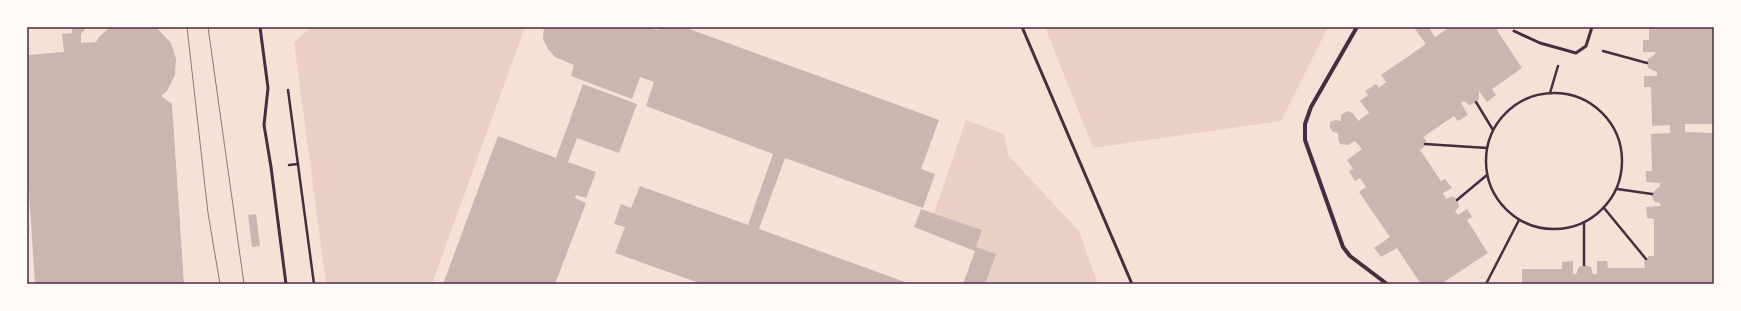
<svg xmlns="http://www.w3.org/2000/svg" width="1741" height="311" font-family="Lato,sans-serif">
	<rect width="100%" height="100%" fill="#f7e1d7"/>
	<!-- green -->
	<g fill="#ebcfc5">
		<polygon points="312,27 525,27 432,284 326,284 294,42"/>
		<polygon points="1045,27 1328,27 1281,121 1093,148"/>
		<polygon points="966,120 1004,134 1008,155 1079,231 1098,284 985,284 995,255 976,247 982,230 934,213"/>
	</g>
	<!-- building -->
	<g fill="#ccb4b1">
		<polygon points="72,27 87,27 81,34 81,43 96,42 99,37 110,27 156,27 171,43 176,59 175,75 167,91 161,96 172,104 184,284 35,284 27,162 27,55 64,52 62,34 72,33"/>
		<polygon points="544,27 648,27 657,30 658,27 684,27 939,120 921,169 935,174 923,208 785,158 759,229 905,282 905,284 702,284 615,253 625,227 614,224 621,204 631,208 640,186 748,225 773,154 646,106 654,82 640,77 632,99 571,76 574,65 555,57 548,49 543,39"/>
		<polygon points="1417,27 1429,27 1435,37 1450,27 1495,27 1522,68 1492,89 1496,95 1487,102 1479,91 1479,99 1475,103 1469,105 1464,101 1461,103 1468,115 1458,121 1454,116 1423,137 1426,140 1424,147 1420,150 1441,181 1445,179 1452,188 1443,193 1446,199 1453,196 1458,201 1459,207 1455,211 1458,215 1467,209 1472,217 1467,220 1488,253 1441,284 1421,284 1397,248 1381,257 1374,248 1390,237 1359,192 1366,187 1360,178 1355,181 1349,171 1353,169 1347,160 1362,149 1355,141 1348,145 1340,144 1338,139 1338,133 1333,132 1330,128 1330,122 1335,120 1341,121 1341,115 1347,111 1353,113 1358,121 1369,113 1360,101 1368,95 1365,91 1376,84 1379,88 1386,82 1381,75 1426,44 1415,29"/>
		<polygon points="1649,27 1714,27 1714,124 1685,124 1685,132 1714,133 1714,284 1522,284 1522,269 1562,269 1562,262 1573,261 1573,274 1576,274 1579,267 1585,265 1591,267 1593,274 1597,274 1597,261 1607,261 1608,268 1645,268 1644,262 1649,256 1654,256 1654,219 1647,218 1646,207 1661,206 1660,203 1655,202 1652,197 1652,193 1660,186 1660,183 1646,182 1646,171 1652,171 1651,134 1670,133 1670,125 1652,126 1651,87 1644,87 1644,76 1657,76 1657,72 1648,68 1647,63 1648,59 1654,55 1656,52 1643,52 1643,40 1649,40"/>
		<polygon points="583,84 637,104 619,153 577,138 568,162 596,172 586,198 576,195 575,198 586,203 555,284 443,284 498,136 556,158"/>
		<polygon points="921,209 982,230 976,247 996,254 985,284 963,284 975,251 914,227"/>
		<polygon points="256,214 260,246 252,247 248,215"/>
	</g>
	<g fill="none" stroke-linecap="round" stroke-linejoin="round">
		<!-- path -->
		<g stroke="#4a2c40" stroke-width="2.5">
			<polyline points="1603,51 1647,63"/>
			<polyline points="288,90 314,284"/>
			<polyline points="1550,93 1558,66"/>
			<circle cx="1554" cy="161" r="68"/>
			<polyline points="1476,102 1493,130"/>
			<polyline points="1425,144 1487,148"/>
			<polyline points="289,165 298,164"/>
			<polyline points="1617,189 1652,194"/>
			<polyline points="1457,200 1487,175"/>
			<polyline points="1604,208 1646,259"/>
			<polyline points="1584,223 1584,265"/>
			<polyline points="1486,284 1519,220"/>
		</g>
		<!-- service -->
		<g stroke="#4a2c40" stroke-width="3">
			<polyline points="260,27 268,88 264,125 271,167 286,284"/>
			<polyline points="1022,27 1132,284"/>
			<polyline points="1514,31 1540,43 1576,53 1586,46 1592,27"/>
		</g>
		<!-- minor -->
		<polyline stroke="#4a2c40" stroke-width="4" points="1357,27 1311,107 1305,124 1305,140 1343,247 1350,256 1387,284"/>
		<!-- tram -->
		<g stroke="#8f747c" stroke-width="1">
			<polyline points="187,27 208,213 220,284"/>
			<polyline points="208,27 244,284"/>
		</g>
	</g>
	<!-- border -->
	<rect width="1741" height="311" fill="none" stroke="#fffaf5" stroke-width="56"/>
	<rect x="28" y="28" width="1685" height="255" fill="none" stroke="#4a2c40" stroke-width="1.5"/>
</svg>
